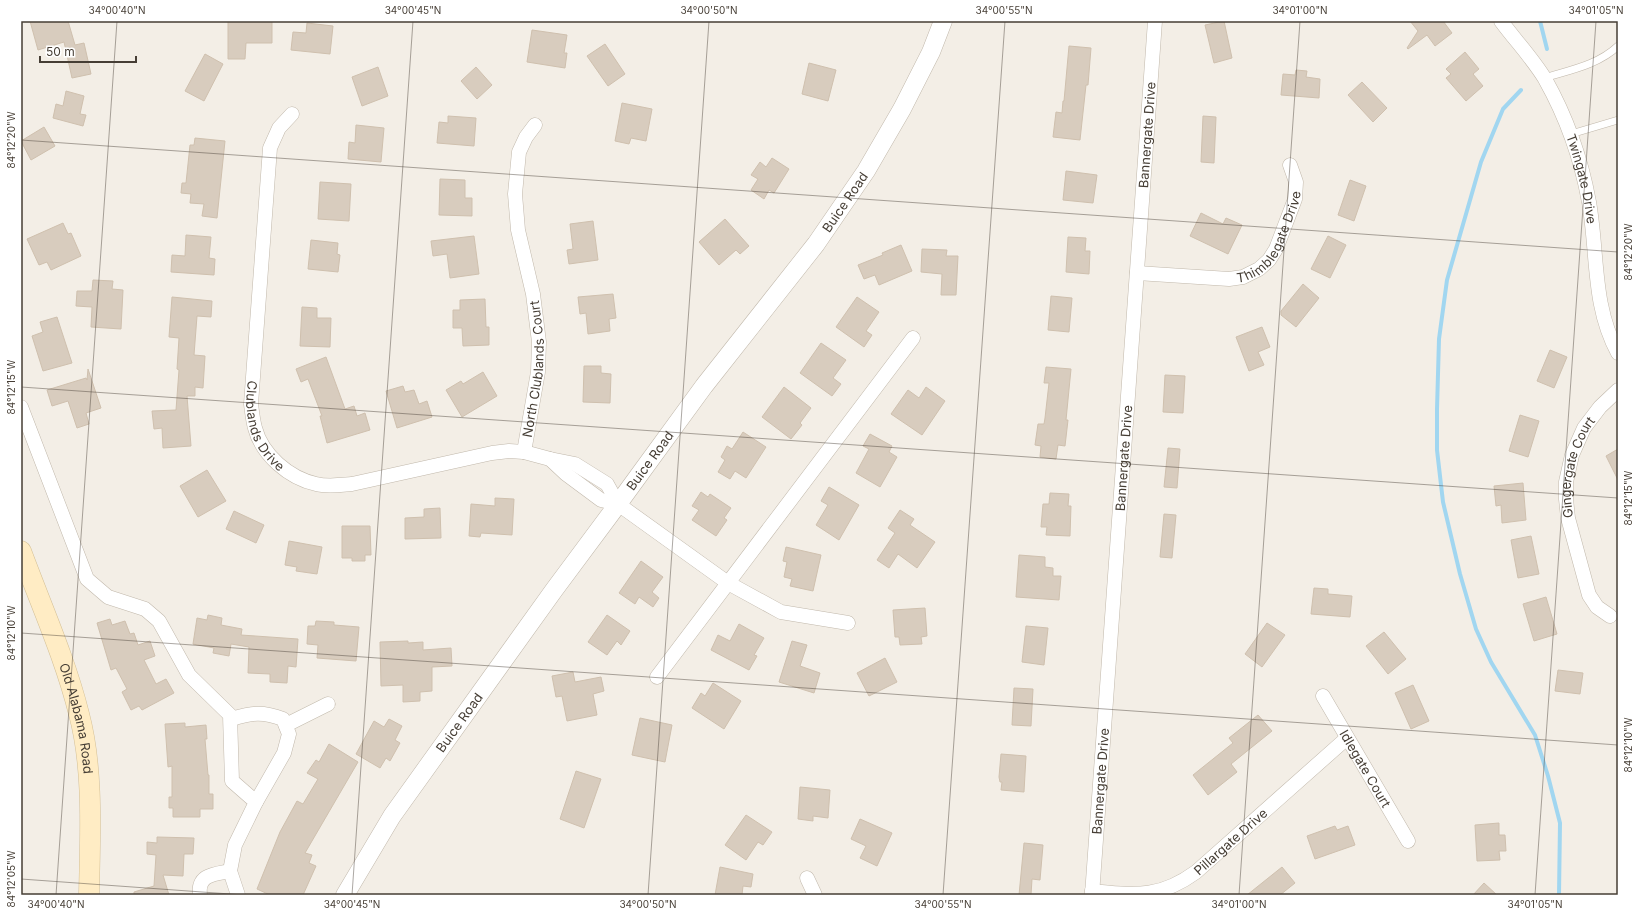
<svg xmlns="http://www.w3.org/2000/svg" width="1639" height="916" font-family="Inter,sans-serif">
	<rect width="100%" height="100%" fill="#f3eee6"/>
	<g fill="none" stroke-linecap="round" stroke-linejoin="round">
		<!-- stream -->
		<g stroke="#a1d6f0" stroke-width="4">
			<polyline points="1540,21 1547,49"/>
			<polyline points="1521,90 1503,109 1481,162 1447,280 1439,339 1437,409 1437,450 1443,502 1460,574 1476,629 1491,662 1535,735 1548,776 1560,823 1559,895"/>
		</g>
	</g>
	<!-- building -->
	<g fill="#d8ccbe" stroke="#cfc0ae">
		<polygon points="30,21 68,21 75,45 84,43 91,74 72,78 64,42 38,50"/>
		<polygon points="228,21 272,21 272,43 246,43 245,59 228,59"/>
		<polygon points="1224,21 1232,58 1214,63 1205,25"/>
		<polygon points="1410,21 1443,21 1452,33 1435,46 1427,35 1408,49 1407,48 1418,31"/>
		<polygon points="307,23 333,26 330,54 291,50 293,32 306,33"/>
		<polygon points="532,30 567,35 564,53 567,53 565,68 527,62"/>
		<polygon points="605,44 625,74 608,86 587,56"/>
		<polygon points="1069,46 1091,48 1088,85 1086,85 1080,140 1053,137 1056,112 1062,113 1063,101 1064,101"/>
		<polygon points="1465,52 1479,69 1473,74 1483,86 1466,101 1446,78 1451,74 1446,69"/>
		<polygon points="205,54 223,64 204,101 185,91"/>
		<polygon points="809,63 836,70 828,101 802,94"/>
		<polygon points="378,67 388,96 362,106 352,77"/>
		<polygon points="476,67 492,85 477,99 461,81"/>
		<polygon points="1296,70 1307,71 1306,77 1320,79 1319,98 1281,95 1283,74 1295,75"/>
		<polygon points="1362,82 1387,108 1373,122 1348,95"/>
		<polygon points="66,91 84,96 80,114 86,115 83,126 53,118 56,104 63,106"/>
		<polygon points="622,103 652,109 646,141 631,138 629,144 615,141"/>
		<polygon points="448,116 476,118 474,146 437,143 439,122 448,123"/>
		<polygon points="1203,116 1216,117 1214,163 1201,162"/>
		<polygon points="356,125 384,128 381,162 348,159 349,142 355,143"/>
		<polygon points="44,127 55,146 31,160 21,141"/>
		<polygon points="195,138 225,141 217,218 202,216 204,204 190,203 191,194 181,193 182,183 186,183 190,145 194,145"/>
		<polygon points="772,158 789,169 774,193 769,190 764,199 751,190 758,179 751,175 760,162 766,167"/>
		<polygon points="1066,171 1097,175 1093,203 1063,200"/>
		<polygon points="440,179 465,180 465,198 472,198 472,216 439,215"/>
		<polygon points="1350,180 1366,186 1354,221 1338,215"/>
		<polygon points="320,182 351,184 349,221 318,219"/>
		<polygon points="1201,213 1223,224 1226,218 1242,225 1228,254 1190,236"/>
		<polygon points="725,219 749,246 740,254 736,250 719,265 699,242"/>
		<polygon points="593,221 598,260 569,264 567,250 573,249 570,224"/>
		<polygon points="63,223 68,234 71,233 81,256 51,270 47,262 39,265 27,239"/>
		<polygon points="186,235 211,237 209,258 215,259 214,275 171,272 172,255 185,256"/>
		<polygon points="474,236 479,274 450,278 447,254 433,256 431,241"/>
		<polygon points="1328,236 1346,245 1330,278 1311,269"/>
		<polygon points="1068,237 1086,238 1085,251 1090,251 1089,274 1066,272"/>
		<polygon points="311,240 338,243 337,254 340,255 338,272 308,269"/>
		<polygon points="901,245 912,271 879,285 875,275 864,279 858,265 883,255 882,253"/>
		<polygon points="922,249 947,250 946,256 958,256 956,295 941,295 942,274 921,272"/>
		<polygon points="93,280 113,281 112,289 123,290 121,329 91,327 92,307 76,306 77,291 92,291"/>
		<polygon points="1303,284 1319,298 1296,327 1281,315 1281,311"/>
		<polygon points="613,294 616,318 609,319 610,331 588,334 586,313 580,314 578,297"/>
		<polygon points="1051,296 1072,298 1069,332 1048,330"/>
		<polygon points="172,297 212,301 211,317 197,316 194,355 205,356 203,388 195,387 195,396 187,396 191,446 163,448 162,428 154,429 152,411 176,410 179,370 177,369 179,338 169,337"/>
		<polygon points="857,297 879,312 866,331 872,335 864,347 836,327"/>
		<polygon points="485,299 486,327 489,327 489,345 463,346 462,328 453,328 453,310 460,310 460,300"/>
		<polygon points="302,307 317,308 317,318 331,318 330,347 300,346"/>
		<polygon points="57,317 72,363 43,371 32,336 43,332 40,322"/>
		<polygon points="1262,327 1270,347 1258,352 1264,365 1249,371 1236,337"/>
		<polygon points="821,343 846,360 833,378 841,384 832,396 800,373"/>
		<polygon points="1550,350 1567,357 1554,388 1537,381"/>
		<polygon points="326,357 345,409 354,406 357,416 365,413 370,430 327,443 320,416 322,416 308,379 301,382 296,369"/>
		<polygon points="584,366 601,366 601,373 611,374 610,403 583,402"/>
		<polygon points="1046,367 1071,369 1066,420 1068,420 1065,446 1058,445 1056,459 1040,457 1041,446 1035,445 1038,424 1044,424 1045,418 1049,383 1044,383"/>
		<polygon points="88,369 101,408 86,413 89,424 77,428 68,401 52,406 47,390 86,378 87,380"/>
		<polygon points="483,372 497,396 462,417 446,390 461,381 463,384"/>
		<polygon points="1165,375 1185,376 1183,413 1163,412"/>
		<polygon points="403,386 405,392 414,390 419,404 427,401 432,417 397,428 386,391"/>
		<polygon points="784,387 811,408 800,423 802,425 791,439 762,417"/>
		<polygon points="926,387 945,401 922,435 891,414 908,390 919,398"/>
		<polygon points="1520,415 1539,421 1528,457 1509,451"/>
		<polygon points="743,432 766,447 746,478 735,471 730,479 718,472 725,460 721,457 727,446 732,449"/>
		<polygon points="870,434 892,446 889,452 897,457 880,487 856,473 869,449 863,446"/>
		<polygon points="1168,448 1180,449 1177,488 1164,487"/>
		<polygon points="1618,449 1618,480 1606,456"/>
		<polygon points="207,470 226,501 198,517 180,486"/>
		<polygon points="1523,483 1526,520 1502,523 1501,505 1496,506 1494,486"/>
		<polygon points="829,487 859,505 839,540 816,525 828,505 821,501"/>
		<polygon points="701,492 708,497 710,494 731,508 724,518 727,520 716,536 692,520 699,510 692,506"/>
		<polygon points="1050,493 1069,494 1068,506 1071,506 1070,536 1046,535 1047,527 1041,527 1043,504 1049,504"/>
		<polygon points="495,498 514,499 512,535 481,533 480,537 469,536 471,504 495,506"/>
		<polygon points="440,508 441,538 405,539 405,518 424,517 424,509"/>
		<polygon points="900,510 914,519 910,525 935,542 917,568 898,554 889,568 877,560 895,533 888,528"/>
		<polygon points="234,511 264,525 256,543 226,529"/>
		<polygon points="1164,514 1176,515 1172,558 1160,557"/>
		<polygon points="342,526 370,526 371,555 365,555 365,561 352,561 352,558 342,558"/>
		<polygon points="1531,536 1539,574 1518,578 1511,540"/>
		<polygon points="289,541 322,547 317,574 296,571 297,567 285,565"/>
		<polygon points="786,547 821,555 813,591 790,586 792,579 784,577 787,562 783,561"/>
		<polygon points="1019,555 1045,557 1045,567 1053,568 1053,576 1061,576 1059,600 1016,597"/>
		<polygon points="641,561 663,577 652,592 659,598 653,607 639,597 635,604 619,593"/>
		<polygon points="1314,588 1328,589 1328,594 1352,596 1350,617 1311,614"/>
		<polygon points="1546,597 1557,634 1534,641 1523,604"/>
		<polygon points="925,608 927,636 921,637 922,644 900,645 899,637 895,637 893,610"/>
		<polygon points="208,615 222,618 221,625 242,629 241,635 298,639 296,667 288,666 287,683 270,682 270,674 248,673 249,647 231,644 229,656 213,653 214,648 193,644 197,618 207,620"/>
		<polygon points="607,615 630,631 621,645 617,641 607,655 588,642"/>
		<polygon points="110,619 112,625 125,621 130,634 134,633 138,645 150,641 155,656 144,660 156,684 166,679 174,693 142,710 139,706 131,710 122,692 127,689 116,668 111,670 97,623"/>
		<polygon points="316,621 334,622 334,625 359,627 356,661 317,658 318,645 307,644 308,626 315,626"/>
		<polygon points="1267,623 1285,635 1262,667 1245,654"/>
		<polygon points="739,624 764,638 754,655 757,656 749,670 711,650 718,635 730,641"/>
		<polygon points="1026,626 1048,628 1044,665 1022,662"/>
		<polygon points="1384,632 1406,659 1388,674 1366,646"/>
		<polygon points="408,641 408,643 423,642 423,650 451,648 452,666 432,667 432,691 420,692 420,701 403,702 403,685 381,686 380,642"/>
		<polygon points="792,641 807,645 800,666 820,673 814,693 779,682"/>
		<polygon points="885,658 897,682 869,696 857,673"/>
		<polygon points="1558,670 1583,673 1580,694 1555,691"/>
		<polygon points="573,672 575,682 601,677 604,691 593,694 597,715 567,721 562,696 556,697 552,676"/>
		<polygon points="713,683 741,701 724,729 692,708 701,693 705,696"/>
		<polygon points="1413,685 1429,721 1411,729 1395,693"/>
		<polygon points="1014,688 1033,689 1031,726 1012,725"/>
		<polygon points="1258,715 1272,731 1231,764 1237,772 1208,795 1193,775 1233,743 1229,738"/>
		<polygon points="640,718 672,725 665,762 632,755"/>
		<polygon points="389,719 402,726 395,740 400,743 390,761 386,758 380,768 356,754 374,721 384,727"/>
		<polygon points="185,723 185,727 206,725 207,739 205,739 208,775 209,775 209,794 213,794 213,809 200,809 200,817 173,817 173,808 169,808 169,797 172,797 172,766 168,767 165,724"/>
		<polygon points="329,744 358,762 305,853 312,855 309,863 316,866 303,895 270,895 257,889 280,832 297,801 303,804 318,779 307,773 316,760 319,762"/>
		<polygon points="1001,754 1026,756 1024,792 1001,790 1002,782 1000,782 999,777"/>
		<polygon points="576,771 601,779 584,828 560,819"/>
		<polygon points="800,787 830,790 828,818 813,816 813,821 798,819"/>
		<polygon points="746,815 772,832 763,845 758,842 746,860 725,845"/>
		<polygon points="860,819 892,833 877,866 860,858 866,846 851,839"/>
		<polygon points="1499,823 1499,835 1505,835 1506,851 1499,851 1500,860 1477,861 1475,825"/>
		<polygon points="1335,826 1337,830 1348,826 1355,845 1315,859 1307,836"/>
		<polygon points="157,837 194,838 193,854 184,854 183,876 163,875 169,895 134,895 134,892 154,886 156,855 147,854 147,842 157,843"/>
		<polygon points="1024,843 1043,845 1040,880 1032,879 1031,895 1019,895"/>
		<polygon points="720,867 753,874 751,887 743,886 742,895 715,895"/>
		<polygon points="1282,867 1295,883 1280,895 1247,895"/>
		<polygon points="1484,883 1497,895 1473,895"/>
	</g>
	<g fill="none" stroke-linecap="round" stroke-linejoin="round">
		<!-- service casing -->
		<g stroke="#c1b8ab" stroke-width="8">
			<g id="service">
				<path d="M1544 78C1570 70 1598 65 1618 46"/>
				<polyline points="1571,134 1618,120"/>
			</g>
		</g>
		<!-- minor casing -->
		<g stroke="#c1b8ab" stroke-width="15">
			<g id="minor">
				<path id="s1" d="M1501 21C1515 40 1533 59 1545 79 1567 118 1581 158 1589 202 1598 253 1592 306 1618 353"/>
				<path id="s2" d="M292 114 279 128 270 148 251 404C252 412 253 421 255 428 262 455 289 478 316 484 328 487 340 485 352 484L492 453 509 451 524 452 550 459 566 474 601 500 618 504 728 583 781 612 848 623"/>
				<path id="s3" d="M1137 273 1229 279 1243 277 1259 269 1269 260 1276 249 1295 199 1296 182 1290 165"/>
				<polyline points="21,407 87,579 108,597 145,609 159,621 189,675 230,715 232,781 256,802 235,845 230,871 238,895"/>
				<path id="s4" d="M524 452 538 372 539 342 533 294 518 230 515 194 519 152 526 137 535 125"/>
				<polyline points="550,459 575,464 607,484 618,504"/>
				<path id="s5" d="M1610 616 1597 607 1589 595 1568 518 1566 499V482L1572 455 1584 428 1600 407 1618 390"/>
				<polyline points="657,677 913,338"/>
				<path id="s6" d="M1323 696 1408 841"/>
				<path d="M231 719C252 713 262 711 283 719L289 734 284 753 256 802"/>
				<polyline points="286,725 328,704"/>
				<polyline points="807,878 815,895"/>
				<path id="s7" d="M1092 891C1135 895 1159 899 1196 872L1347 738"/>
				<path d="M200 895C197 874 215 874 230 871"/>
				<path id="s8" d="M1092 895 1155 21"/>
			</g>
		</g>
		<!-- tertiary casing -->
		<g stroke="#c1b8ab" stroke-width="19">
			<g id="tertiary">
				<path id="s9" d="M345 895 392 816 554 590 618 504 704 386 816 244 866 171 902 109 931 52 943 21"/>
			</g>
		</g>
		<!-- secondary casing -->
		<g stroke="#d3bf95" stroke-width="21">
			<g id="secondary">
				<path id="s10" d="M21 551C41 605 65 658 79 714 94 770 90 837 89 895"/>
			</g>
		</g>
		<!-- service -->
		<use href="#service" stroke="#fff" stroke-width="7"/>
		<!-- minor -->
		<use href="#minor" stroke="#fff" stroke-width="14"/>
		<!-- tertiary -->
		<use href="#tertiary" stroke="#fff" stroke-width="18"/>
		<!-- secondary -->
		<use href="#secondary" stroke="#ffecc4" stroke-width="20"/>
	</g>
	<!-- ticks -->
	<path fill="none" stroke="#463e35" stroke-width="1" stroke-opacity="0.45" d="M21 140 1618 252M21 387 1618 498M21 633 1618 745M21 879 244 895M56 895 117 21M352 895 413 21M648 895 709 21M943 895 1005 21M1239 895 1300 21M1535 895 1596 21"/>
	<g text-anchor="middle" stroke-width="4" stroke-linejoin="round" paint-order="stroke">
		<!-- street labels -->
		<g font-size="13" fill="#463e35" stroke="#fff">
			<text dy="5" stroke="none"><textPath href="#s8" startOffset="762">Bannergate Drive</textPath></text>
			<text dy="5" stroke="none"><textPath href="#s1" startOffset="180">Twingate Drive</textPath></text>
			<text dy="5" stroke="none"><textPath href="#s9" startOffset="855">Buice Road</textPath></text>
			<text dy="5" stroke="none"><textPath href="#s3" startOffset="156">Thimblegate Drive</textPath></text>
			<text dy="5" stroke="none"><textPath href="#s4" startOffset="84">North Clublands Court</textPath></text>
			<text dy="5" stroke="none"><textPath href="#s2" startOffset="323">Clublands Drive</textPath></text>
			<text dy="5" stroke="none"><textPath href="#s8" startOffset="438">Bannergate Drive</textPath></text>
			<text dy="5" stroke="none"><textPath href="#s9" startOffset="531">Buice Road</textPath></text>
			<text dy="5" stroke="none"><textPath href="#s5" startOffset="163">Gingergate Court</textPath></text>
			<text dy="5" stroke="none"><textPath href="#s10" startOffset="177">Old Alabama Road</textPath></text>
			<text dy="5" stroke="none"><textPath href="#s9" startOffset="207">Buice Road</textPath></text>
			<text dy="5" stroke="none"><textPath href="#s6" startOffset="84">Idlegate Court</textPath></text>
			<text dy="5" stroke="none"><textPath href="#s8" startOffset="114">Bannergate Drive</textPath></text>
			<text dy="5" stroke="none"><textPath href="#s7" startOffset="155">Pillargate Drive</textPath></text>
		</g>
	</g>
	<!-- border -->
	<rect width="1639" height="916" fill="none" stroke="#ffffff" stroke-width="44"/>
	<!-- scale -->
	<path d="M40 56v6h96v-6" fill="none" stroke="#463e35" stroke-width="2"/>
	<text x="46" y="56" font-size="12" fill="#463e35" stroke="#ffffff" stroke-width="3" paint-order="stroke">50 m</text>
	<rect x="22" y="22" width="1595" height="872" fill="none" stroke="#463e35" stroke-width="1.5"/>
	<g font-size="10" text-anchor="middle" fill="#463e35">
		<text x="117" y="14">34°00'40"N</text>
		<text x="413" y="14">34°00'45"N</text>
		<text x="709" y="14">34°00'50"N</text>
		<text x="1004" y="14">34°00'55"N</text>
		<text x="1300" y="14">34°01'00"N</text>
		<text x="1596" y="14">34°01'05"N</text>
		<text transform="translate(11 140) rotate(-90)" y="4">84°12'20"W</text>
		<text transform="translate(1628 252) rotate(-90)" y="4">84°12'20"W</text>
		<text transform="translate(11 387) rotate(-90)" y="4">84°12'15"W</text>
		<text transform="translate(1628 498) rotate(-90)" y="4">84°12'15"W</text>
		<text transform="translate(11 633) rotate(-90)" y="4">84°12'10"W</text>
		<text transform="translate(1628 745) rotate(-90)" y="4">84°12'10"W</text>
		<text transform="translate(11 879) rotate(-90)" y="4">84°12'05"W</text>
		<text x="56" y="908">34°00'40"N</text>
		<text x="352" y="908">34°00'45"N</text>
		<text x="648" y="908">34°00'50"N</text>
		<text x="943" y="908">34°00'55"N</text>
		<text x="1239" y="908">34°01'00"N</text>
		<text x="1535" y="908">34°01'05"N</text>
	</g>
</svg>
